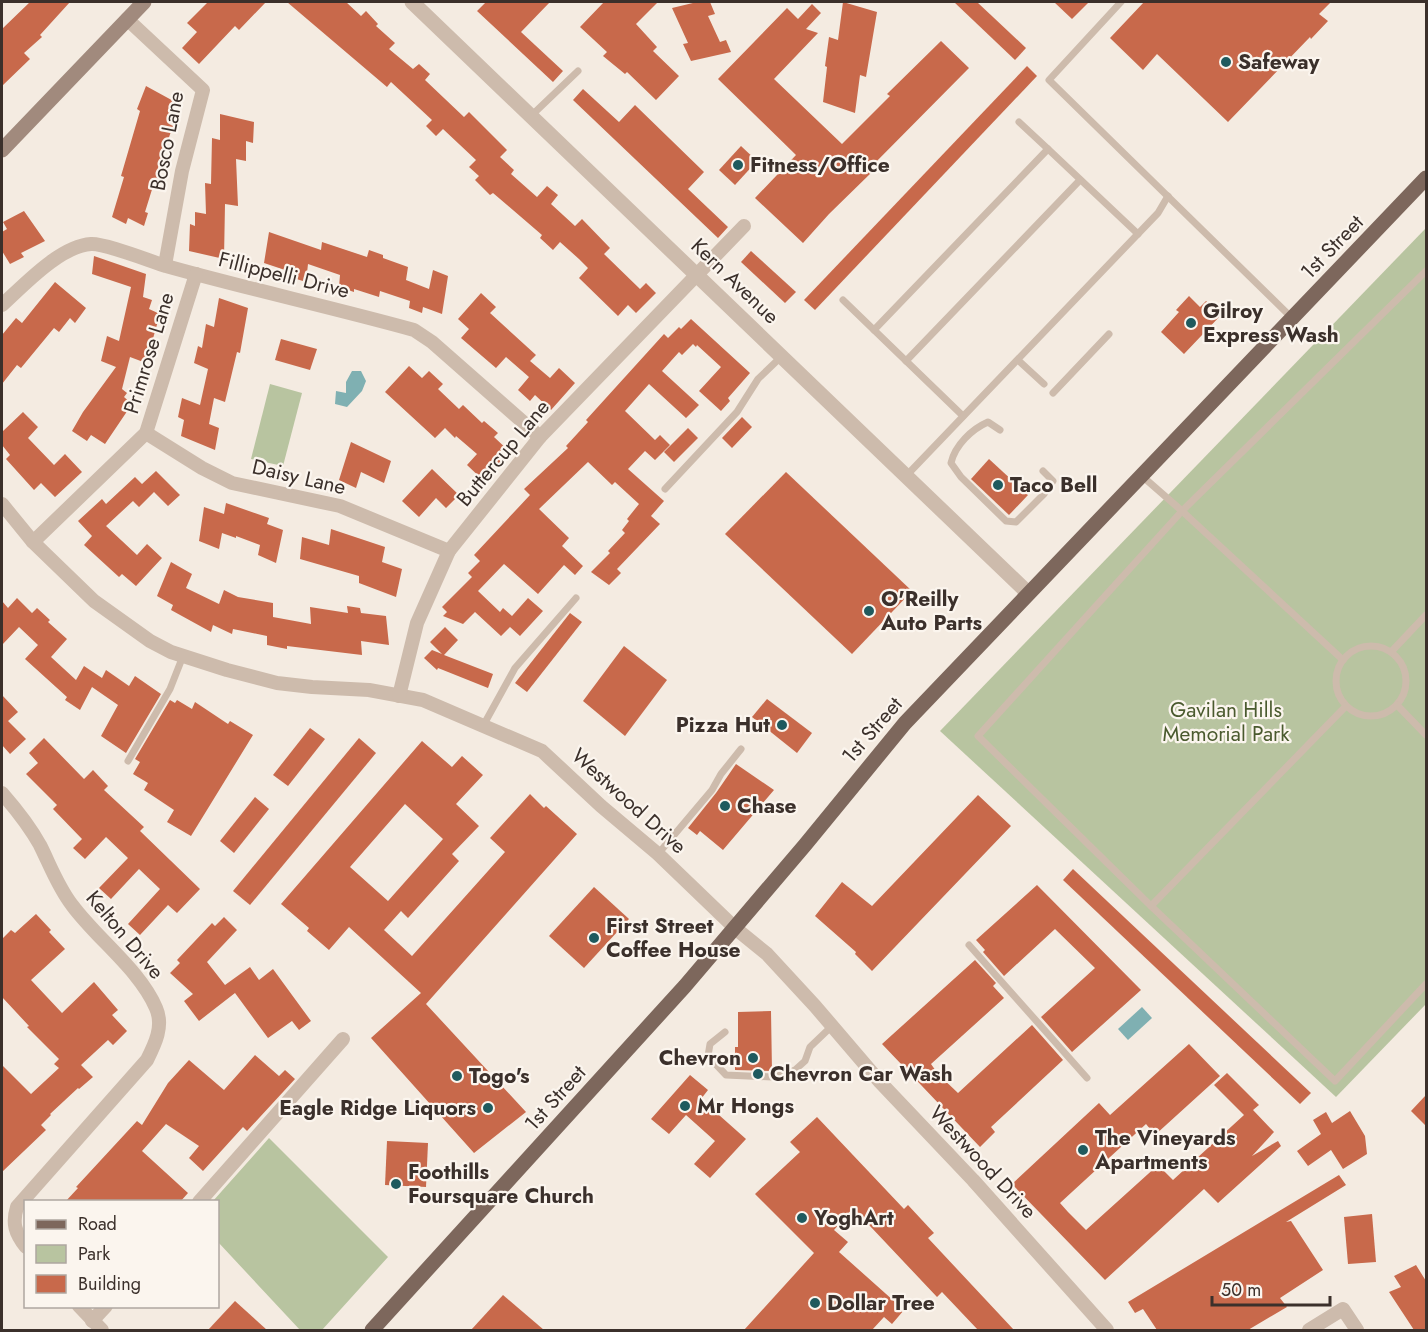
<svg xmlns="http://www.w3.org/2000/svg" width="1428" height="1332" font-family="Jost,sans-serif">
	<rect width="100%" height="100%" fill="#f4ebe1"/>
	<!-- green -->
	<g fill="#b8c4a0">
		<polygon points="1426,228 1426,1004 1336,1097 940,731"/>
		<polygon points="270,384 302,393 283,466 251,459"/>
		<polygon points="269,1138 388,1257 322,1330 300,1330 218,1242 218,1202 213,1201"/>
	</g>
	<!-- water -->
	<g fill="#7fb0b2">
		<polygon points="352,371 361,371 366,381 362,391 347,407 335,404 336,391 346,393 346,382"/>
		<polygon points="1142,1007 1152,1018 1128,1040 1118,1029"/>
	</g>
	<!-- building -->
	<g fill="#c8694b" fill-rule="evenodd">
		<polygon points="30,2 70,2 40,35 42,37 24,53 30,59 2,86 2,29"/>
		<polygon points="208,2 266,2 239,30 235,26 199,64 182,48 197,32 187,23"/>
		<polygon points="287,2 346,2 361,16 366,11 378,24 376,26 395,43 389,49 413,69 419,64 430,74 425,80 464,117 469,112 507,150 500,157 514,170 511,174 537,197 547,186 558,195 551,204 575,226 582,219 610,248 604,254 640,289 646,283 656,293 636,313 628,305 618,316 579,278 588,268 579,259 560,242 553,250 540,238 542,235 493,193 490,195 475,180 479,176 469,167 476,160 443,129 436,136 426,126 432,120 391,82 387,87"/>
		<polygon points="486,2 550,2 521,32 563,71 553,82 477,11"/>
		<polygon points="604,2 658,2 636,24 657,47 653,51 679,76 656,100 627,72 625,74 603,56 607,52 580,27"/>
		<polygon points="697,2 710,2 715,14 708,16 720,42 726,40 731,52 691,61 683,44 688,43 672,8"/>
		<polygon points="843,2 877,12 866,77 860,75 855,113 823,102 827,67 825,66 829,37 838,40"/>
		<polygon points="954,2 977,2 1026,48 1015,60"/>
		<polygon points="1054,2 1089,2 1072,19"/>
		<polygon points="1144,2 1331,2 1319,14 1328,21 1311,39 1310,37 1228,122 1157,54 1143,70 1110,38"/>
		<polygon points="812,4 821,13 806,29 818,33 774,79 842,144 890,96 887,94 941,41 969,68 869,169 872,172 829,214 803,243 755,198 796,155 718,79 787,8 798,19"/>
		<polygon points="1027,66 1037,76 815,310 804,300"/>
		<polygon points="146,86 177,103 169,124 173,126 158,168 160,169 156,185 154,183 145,212 148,213 144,226 128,218 126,224 112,217 124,177 121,176 140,111 137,109"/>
		<polygon points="583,89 619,122 635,105 704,172 688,189 728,227 718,238 573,100"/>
		<polygon points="220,114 254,122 253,143 246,141 246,161 236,159 238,206 225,204 224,259 189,251 190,224 195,226 195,212 206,214 205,183 211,184 212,138 220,140"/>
		<polygon points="741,146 757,161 735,185 719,170"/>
		<polygon points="24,211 45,241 21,253 24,257 10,264 2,251 2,232 7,229 3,222"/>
		<polygon points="269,232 321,250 322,242 367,257 369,250 383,255 383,258 408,267 406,280 429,289 433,270 448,276 442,314 423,307 422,313 409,308 410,301 380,291 379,297 354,289 354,292 339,287 340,275 308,264 306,282 287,276 288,271 264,263"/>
		<polygon points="751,251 796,292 785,303 741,262"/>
		<polygon points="94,256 146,274 143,297 152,300 149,309 160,314 146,363 130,357 122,389 127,393 124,397 132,404 105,444 91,435 87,441 72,431 83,412 116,367 101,361 107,336 119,341 131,287 92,274"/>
		<polygon points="55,282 86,308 75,323 70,318 59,332 54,328 21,368 17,365 2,384 2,335 16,318 22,323"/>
		<polygon points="481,293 496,307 490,313 536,355 530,361 550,378 559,368 575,383 551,410 535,395 530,401 518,390 529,377 506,357 496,368 461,338 469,329 458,319"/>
		<polygon points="1189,296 1200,307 1206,301 1221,315 1184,354 1161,332 1179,312 1176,310"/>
		<polygon points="219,298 248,308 240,353 237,352 225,402 214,398 209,424 219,428 215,450 181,436 184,420 178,417 182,398 200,405 208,369 194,363 198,346 202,348 206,324 214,327"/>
		<polygon points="691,319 750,373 728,398 730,401 721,411 699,391 721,367 697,345 696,347 693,344 682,355 679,352 662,371 699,405 686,418 649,384 625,411 655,440 660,435 670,445 655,460 645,451 628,469 664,501 651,516 660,524 617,569 621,573 609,585 591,572 610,553 608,551 625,533 622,530 629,521 627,519 639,504 615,482 612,485 588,462 539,509 569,538 562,546 583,566 575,575 564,565 538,594 504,564 478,591 500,612 503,608 512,616 528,598 543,611 520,636 510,627 501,636 475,612 463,624 443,616 447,612 442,607 472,577 468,573 480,561 474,555 530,495 524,489 568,448 566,446 588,422 586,420 664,334 668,338 679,327 681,329"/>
		<polygon points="281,339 317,349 310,370 275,360"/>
		<polygon points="409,366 422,378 429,371 443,384 438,389 459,409 463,405 482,423 484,421 498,433 494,437 510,452 484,481 467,465 477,454 456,436 455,438 445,428 435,438 385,392"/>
		<polygon points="23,412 38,427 28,438 54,465 65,454 82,472 55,497 41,483 34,490 6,459 10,455 2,445 2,432"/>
		<polygon points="742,417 752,427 732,448 722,438"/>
		<polygon points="688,428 698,438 674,462 664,452"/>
		<polygon points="351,442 391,461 384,483 361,472 356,488 339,480"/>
		<polygon points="989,459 1028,495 1009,515 971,479"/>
		<polygon points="432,469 459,495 446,508 436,498 419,517 402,501"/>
		<polygon points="156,471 180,495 168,506 154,492 139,507 133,501 106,526 137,555 147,544 162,558 136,586 122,574 119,577 84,545 92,536 78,521 102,499 106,504 135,477 142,484"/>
		<polygon points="786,472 912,591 852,654 725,534"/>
		<polygon points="226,503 269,518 267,524 283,530 276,563 258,555 260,545 236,536 236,538 222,533 219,549 199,541 204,507 224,514"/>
		<polygon points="331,529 385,547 382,562 402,569 396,597 359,583 359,576 300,559 302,537 329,545"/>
		<polygon points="171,562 192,574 186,588 219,604 224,590 238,597 273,603 273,617 311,624 310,607 348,613 347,606 360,608 361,613 386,616 389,645 361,641 362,655 287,646 287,649 267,645 267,636 233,629 232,634 213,625 211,632 171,610 173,605 157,596"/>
		<polygon points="17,598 32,613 37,608 50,620 48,622 67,639 51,657 76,680 84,666 102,678 106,670 129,686 135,676 161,694 126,753 101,736 118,705 92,687 80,710 65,700 67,697 25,659 38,645 19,627 2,645 2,601 8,608"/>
		<polygon points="570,613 582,622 527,692 515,683"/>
		<polygon points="445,627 458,640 444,655 493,674 488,688 438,668 437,670 424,658 432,650 442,654 430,642"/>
		<polygon points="624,646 667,680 625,736 583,701"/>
		<polygon points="2,695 18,712 8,721 26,739 10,754 2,745"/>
		<polygon points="767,699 812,733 797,753 752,717"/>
		<polygon points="170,700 175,703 177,700 192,709 195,702 228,724 230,721 253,735 191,836 167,822 174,810 144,790 148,783 133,774 140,762 135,759"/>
		<polygon points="310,728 325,739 288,786 273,775"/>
		<polygon points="44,738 84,779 93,770 108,786 104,790 144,827 140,831 200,889 177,913 168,905 140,935 128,924 160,889 139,869 111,899 99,888 128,858 106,837 85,859 73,848 82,839 53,809 57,805 26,774 38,763 29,753"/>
		<polygon points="359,738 376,753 250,905 233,891"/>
		<path d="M422 741 452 767 462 756 483 775 456 804 479 826 452 854 459 861 408 918 401 911 384 930 412 956 505 852 490 838 530 794 544 808 546 806 577 834 426 1004 526 1112 474 1153 371 1038 421 993 349 927 329 950 307 931 309 928 281 904ZM405 804 443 839 388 901 350 867Z"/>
		<polygon points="736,764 774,790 723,850 700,831 697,835 688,828 716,793"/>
		<polygon points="978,795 1011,826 872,971 855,954 856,952 815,916 842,882 872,906"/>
		<polygon points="255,797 269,809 234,853 220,841"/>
		<polygon points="1073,869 1311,1093 1300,1104 1063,880"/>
		<polygon points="1037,885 1141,990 1072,1052 1041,1017 1095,968 1055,929 1004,976 983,952 985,950 976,940"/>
		<polygon points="594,887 629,919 584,968 549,936"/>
		<polygon points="36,914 51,930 49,932 65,949 31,980 62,1013 94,982 118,1010 112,1015 127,1031 113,1045 108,1040 81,1065 93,1077 79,1089 78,1088 50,1114 51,1115 41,1125 46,1130 2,1172 2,1065 31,1094 59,1068 54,1064 59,1059 27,1027 29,1026 2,997 2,939 11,930 15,933"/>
		<polygon points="224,917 237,930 207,962 225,985 250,967 259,980 273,969 311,1021 299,1030 292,1021 268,1038 235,993 199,1021 184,1001 193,994 170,973 180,963 177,960 212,923 215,926"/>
		<polygon points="975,960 996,983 993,986 1004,998 931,1064 938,1074 958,1093 1032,1025 1063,1060 991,1127 995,1132 980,1147 882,1044"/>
		<polygon points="771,1011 772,1071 735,1070 735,1047 738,1047 738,1012"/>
		<polygon points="1189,1044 1220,1076 1155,1135 1146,1124 1060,1203 1068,1212 1086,1230 1158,1165 1173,1180 1244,1115 1214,1085 1227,1073 1259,1105 1253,1110 1274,1132 1252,1156 1278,1141 1281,1146 1218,1203 1204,1189 1105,1280 1012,1184 1099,1103 1110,1115"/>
		<polygon points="255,1055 279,1076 285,1070 295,1079 247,1131 243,1127 203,1171 189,1158 199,1146 166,1124 142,1151 188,1193 180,1202 65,1202 78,1188 76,1187 137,1121 142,1125 168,1083 189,1060 224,1090"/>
		<polygon points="690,1075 708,1090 701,1099 746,1139 710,1178 694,1164 715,1141 686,1115 669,1134 651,1119"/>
		<polygon points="1426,1095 1426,1126 1411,1111"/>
		<polygon points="1350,1111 1365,1136 1367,1154 1343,1169 1331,1150 1308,1166 1297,1151 1321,1134 1313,1120 1326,1112 1332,1123"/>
		<polygon points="817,1117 904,1209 908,1205 934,1233 928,1238 1014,1330 978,1330 942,1292 937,1297 853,1208 834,1230 848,1242 839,1252 904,1310 892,1324 884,1317 872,1330 744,1330 814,1253 755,1194 800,1152 790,1142"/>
		<polygon points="387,1141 428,1143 426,1187 385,1185"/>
		<polygon points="1339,1175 1346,1185 1286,1222 1291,1221 1323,1270 1280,1298 1287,1307 1248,1330 1157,1330 1143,1309 1135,1313 1128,1302"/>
		<polygon points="1372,1214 1376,1262 1348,1264 1344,1217"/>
		<polygon points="1416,1265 1426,1281 1426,1330 1414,1330 1389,1292 1401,1287 1394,1276"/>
		<polygon points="503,1295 544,1330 471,1330"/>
		<polygon points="235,1301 267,1330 208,1330"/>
	</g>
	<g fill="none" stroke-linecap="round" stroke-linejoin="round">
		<!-- service -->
		<g stroke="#cdbbac" stroke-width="7">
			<polyline points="1121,2 1049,80 1292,318"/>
			<polyline points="532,115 578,71"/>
			<polyline points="1019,122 1048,149"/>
			<polyline points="1426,271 1182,511 978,736 1151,906 1335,1081 1426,984"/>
			<polyline points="843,300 963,416"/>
			<polyline points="874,330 1048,149 1138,234"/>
			<polyline points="1018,360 1044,384"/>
			<polyline points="906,361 1080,180"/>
			<polyline points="1053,393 1109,334"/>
			<path d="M1000 430 988 422C972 429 955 445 951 463L961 477 1006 521 1016 522 1044 494 1053 481 1043 471"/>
			<polyline points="907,475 1158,213 1168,196"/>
			<polyline points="1142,476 1182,511 1343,660"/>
			<polyline points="665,489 737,412 758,379 782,356"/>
			<circle cx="1371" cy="681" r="35"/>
			<polyline points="1391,652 1426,615"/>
			<polyline points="1397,705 1426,735"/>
			<polyline points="483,726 515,668 576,598"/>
			<polyline points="128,761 170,689 183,656"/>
			<polyline points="658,854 712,790 721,774 741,749"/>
			<polyline points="1151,906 1346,706"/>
			<polyline points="969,945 1087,1078"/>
			<polyline points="725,1032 710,1044 708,1056 726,1075 772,1077 786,1074 795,1070 805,1061 810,1047 832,1026"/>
		</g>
		<!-- minor -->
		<g stroke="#cdbbac" stroke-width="14">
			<polyline points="127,19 203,90 182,171 165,265"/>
			<path d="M2 305C24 285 60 246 91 244 104 243 150 261 166 266 248 289 331 307 414 330L432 342 540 437"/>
			<polyline points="146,433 202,468 232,483 340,506 449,551"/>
			<polyline points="2,504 33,542 94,601 150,641 171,652 227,670 277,683 312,687 369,690 423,700 542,751 601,806 658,854 735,928 767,954 815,1006 880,1082 973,1180 1107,1330"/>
			<polyline points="33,542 146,433 196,274"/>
			<polyline points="399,696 417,623 449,551 540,437 744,226"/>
			<path d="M2 793C16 809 29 825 40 845 50 865 58 887 72 905 97 939 140 970 156 1008 164 1026 155 1044 147 1060L17 1207C12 1223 15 1233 26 1247"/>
			<polyline points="199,1202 343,1039"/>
			<polyline points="79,1306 102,1330"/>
			<polyline points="92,1321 106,1306"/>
			<polyline points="1309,1330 1343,1309 1357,1330"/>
		</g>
		<!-- tertiary -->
		<polyline stroke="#cdbbac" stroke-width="15" points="412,2 1028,593"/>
		<!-- secondary -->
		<polyline stroke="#a18a7d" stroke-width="15" points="2,150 144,2"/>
		<!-- primary -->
		<polyline stroke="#7d675c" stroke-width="15" points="372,1330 685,986 805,845 905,723 1426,178"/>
	</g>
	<!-- markers -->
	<g fill="#1f5a5e" stroke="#fbf5ee" stroke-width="2">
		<circle cx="1226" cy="62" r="6"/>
		<circle cx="738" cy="165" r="6"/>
		<circle cx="1191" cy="323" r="6"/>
		<circle cx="998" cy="485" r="6"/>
		<circle cx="869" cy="611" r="6"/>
		<circle cx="782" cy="725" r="6"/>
		<circle cx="725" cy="806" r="6"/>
		<circle cx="594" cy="938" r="6"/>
		<circle cx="753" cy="1058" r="6"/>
		<circle cx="758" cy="1074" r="6"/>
		<circle cx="457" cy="1076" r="6"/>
		<circle cx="685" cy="1106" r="6"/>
		<circle cx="488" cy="1108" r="6"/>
		<circle cx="1083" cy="1150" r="6"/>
		<circle cx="396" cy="1184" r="6"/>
		<circle cx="802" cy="1218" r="6"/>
		<circle cx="815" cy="1303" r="6"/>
	</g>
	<g text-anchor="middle" stroke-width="4.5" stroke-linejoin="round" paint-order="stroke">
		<!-- poi labels -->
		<g font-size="21" font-weight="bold" fill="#3b302b" stroke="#fbf5ee" text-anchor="start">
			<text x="1238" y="69">Safeway</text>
			<text x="750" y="172">Fitness/Office</text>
			<text x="1203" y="318">Gilroy<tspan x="1203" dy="24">Express Wash</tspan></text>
			<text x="1010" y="492">Taco Bell</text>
			<text x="881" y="606">O'Reilly<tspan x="881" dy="24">Auto Parts</tspan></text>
			<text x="770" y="732" text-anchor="end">Pizza Hut</text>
			<text x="737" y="813">Chase</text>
			<text x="606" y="933">First Street<tspan x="606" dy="24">Coffee House</tspan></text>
			<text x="741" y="1065" text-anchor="end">Chevron</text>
			<text x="770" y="1081">Chevron Car Wash</text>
			<text x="469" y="1083">Togo's</text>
			<text x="697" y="1113">Mr Hongs</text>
			<text x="476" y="1115" text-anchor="end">Eagle Ridge Liquors</text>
			<text x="1095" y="1145">The Vineyards<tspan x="1095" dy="24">Apartments</tspan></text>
			<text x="408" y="1179">Foothills<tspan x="408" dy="24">Foursquare Church</tspan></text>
			<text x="814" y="1225">YoghArt</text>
			<text x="827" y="1310">Dollar Tree</text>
		</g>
		<!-- street labels -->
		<g font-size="21" fill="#3b302b" stroke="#fbf5ee">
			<text transform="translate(167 141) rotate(-79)" y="7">Bosco Lane</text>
			<text transform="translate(1332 247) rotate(-46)" y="7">1st Street</text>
			<text transform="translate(284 275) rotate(14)" y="7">Fillippelli Drive</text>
			<text transform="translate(735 281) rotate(44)" y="7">Kern Avenue</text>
			<text transform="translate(149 353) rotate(-73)" y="7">Primrose Lane</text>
			<text transform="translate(503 453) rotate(-50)" y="7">Buttercup Lane</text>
			<text transform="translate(299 477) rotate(13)" y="7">Daisy Lane</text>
			<text transform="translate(872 730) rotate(-49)" y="7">1st Street</text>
			<text transform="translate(629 801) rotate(42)" y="7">Westwood Drive</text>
			<text transform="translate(125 935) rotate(50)" y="7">Kelton Drive</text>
			<text transform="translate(555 1098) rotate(-48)" y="7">1st Street</text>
			<text transform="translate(983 1162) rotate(47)" y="7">Westwood Drive</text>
		</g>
		<!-- park labels -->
		<g font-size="21" fill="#4a5a2e" stroke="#fbf5ee">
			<text x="1226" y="717">Gavilan Hills<tspan x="1226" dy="24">Memorial Park</tspan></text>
		</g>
	</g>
	<!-- border -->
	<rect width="1428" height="1332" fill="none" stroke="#3b302b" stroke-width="6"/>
	<!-- legend -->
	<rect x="24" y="1200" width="195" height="108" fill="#fbf5ee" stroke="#aea6a0" stroke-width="1.5"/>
	<rect x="36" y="1220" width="30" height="9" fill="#7d675c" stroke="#aea6a0" stroke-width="1.5"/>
	<text x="78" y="1230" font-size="18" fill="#3b302b">Road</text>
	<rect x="36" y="1245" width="30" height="18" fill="#b8c4a0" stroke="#aea6a0" stroke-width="1.5"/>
	<text x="78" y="1260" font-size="18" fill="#3b302b">Park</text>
	<rect x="36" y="1275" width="30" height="18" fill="#c8694b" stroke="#aea6a0" stroke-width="1.5"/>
	<text x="78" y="1290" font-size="18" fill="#3b302b">Building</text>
	<!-- scale -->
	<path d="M1212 1296v9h118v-9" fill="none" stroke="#3b302b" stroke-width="3"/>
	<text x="1221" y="1296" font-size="18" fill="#3b302b" stroke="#fbf5ee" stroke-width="4.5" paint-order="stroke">50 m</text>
</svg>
